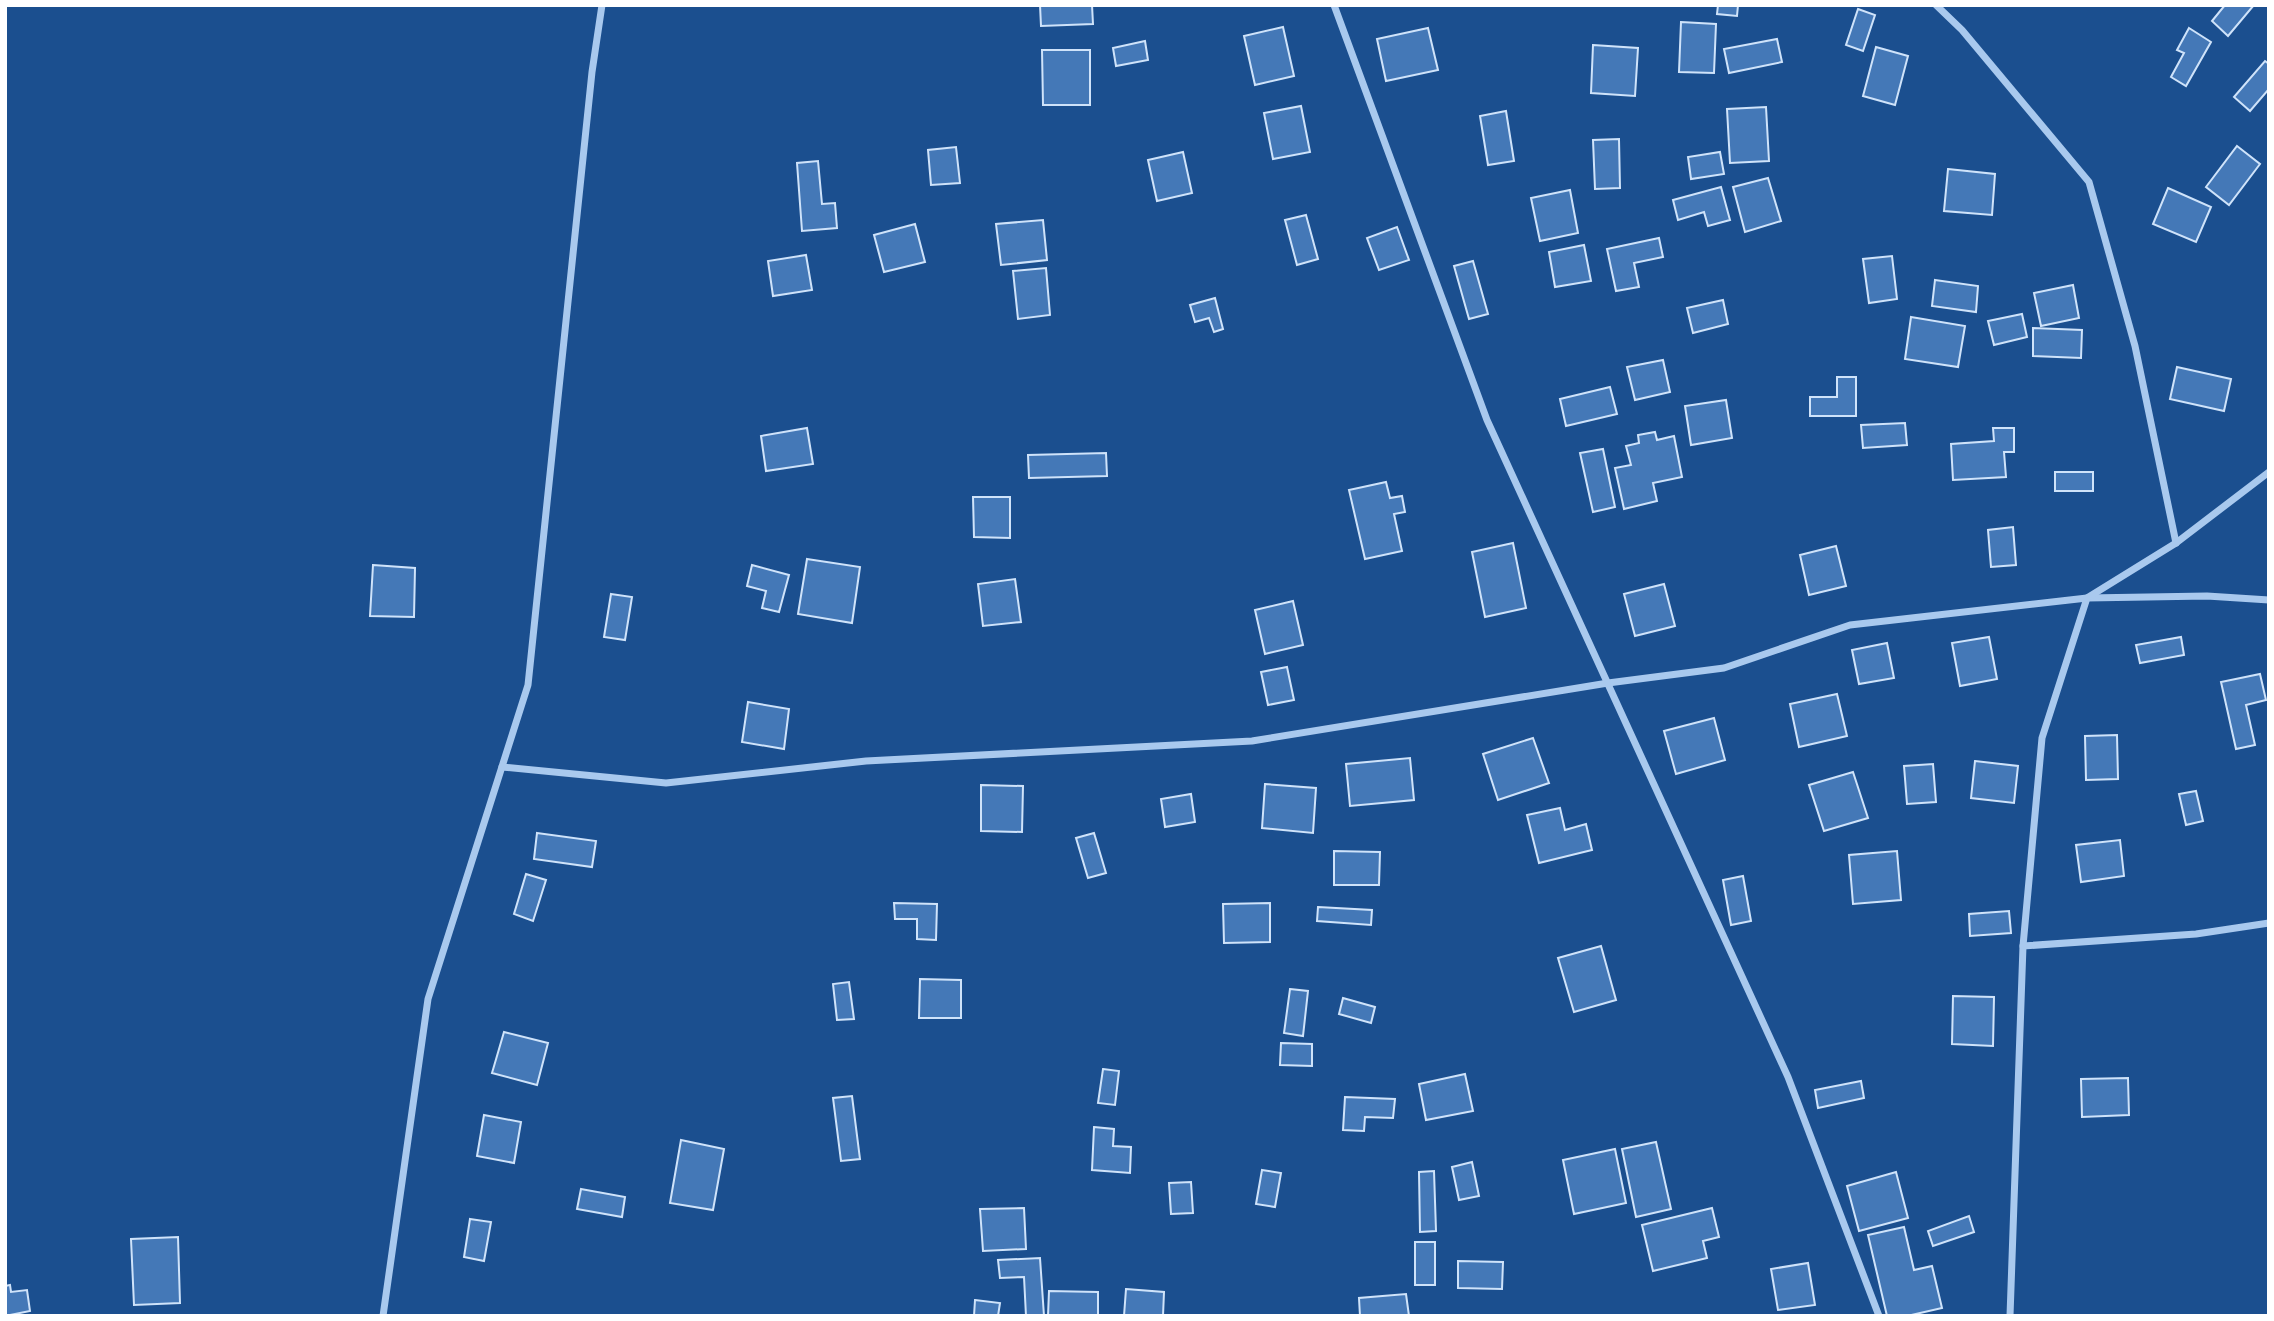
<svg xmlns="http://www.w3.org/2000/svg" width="2274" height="1321" font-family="'IBM Plex Sans',sans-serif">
	<rect width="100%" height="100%" fill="#1b4f8f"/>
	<!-- building -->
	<g fill="#4478b7" stroke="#cfe3fa" stroke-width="2">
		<polygon points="1040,5 1092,5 1093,24 1041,26"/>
		<polygon points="1718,5 1738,5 1737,16 1717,14"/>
		<polygon points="2225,5 2254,5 2228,36 2212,21"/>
		<polygon points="1858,9 1875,15 1863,51 1846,45"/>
		<polygon points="1681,22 1716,24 1714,73 1679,72"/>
		<polygon points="1283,27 1294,76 1255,85 1244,36"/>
		<polygon points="1428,28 1438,70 1386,81 1377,39"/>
		<polygon points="2189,28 2211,42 2186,86 2171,77 2184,53 2177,50"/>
		<polygon points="1777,39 1782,62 1729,73 1724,49"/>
		<polygon points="1145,41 1148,60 1116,66 1113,48"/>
		<polygon points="1593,45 1638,48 1635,96 1591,93"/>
		<polygon points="1876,47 1908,56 1895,105 1863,96"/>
		<polygon points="1042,50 1090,50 1090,105 1043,105"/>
		<polygon points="2265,61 2269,64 2269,89 2250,111 2234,97"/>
		<polygon points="1301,106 1310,152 1273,159 1264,113"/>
		<polygon points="1766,107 1769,161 1730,163 1727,109"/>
		<polygon points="1506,111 1514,161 1488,165 1480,116"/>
		<polygon points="1619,139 1620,188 1595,189 1593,140"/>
		<polygon points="2237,146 2260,164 2229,205 2206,187"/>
		<polygon points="956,147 960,183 931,185 928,150"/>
		<polygon points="1183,152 1192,193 1157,201 1148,160"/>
		<polygon points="1720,152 1724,174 1691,179 1688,157"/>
		<polygon points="818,161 822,204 835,203 837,228 802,231 797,163"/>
		<polygon points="1948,169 1995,174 1992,215 1944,211"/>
		<polygon points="1768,178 1781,221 1745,232 1733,187"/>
		<polygon points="1721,187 1730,220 1708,226 1704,212 1678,220 1673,200"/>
		<polygon points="2168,188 2211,207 2196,242 2153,224"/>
		<polygon points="1570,190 1578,233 1540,241 1531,198"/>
		<polygon points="1306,215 1318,259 1297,265 1285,220"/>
		<polygon points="1043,220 1047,260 1001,265 996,224"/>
		<polygon points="915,224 925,262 884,272 874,235"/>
		<polygon points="1397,227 1409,260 1379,270 1367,238"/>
		<polygon points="1659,238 1663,257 1634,263 1639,287 1616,291 1607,249"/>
		<polygon points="1584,245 1591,281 1555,287 1549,252"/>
		<polygon points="806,255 812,290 773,296 768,261"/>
		<polygon points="1892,256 1897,299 1869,303 1863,259"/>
		<polygon points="1473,261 1488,314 1469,319 1454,266"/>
		<polygon points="1046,268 1050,315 1018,319 1013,271"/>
		<polygon points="1935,280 1978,286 1976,312 1932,306"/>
		<polygon points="2073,285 2079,318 2041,326 2034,293"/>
		<polygon points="1215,298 1223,329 1214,332 1209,318 1195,322 1190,305"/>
		<polygon points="1723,300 1728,324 1693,333 1687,308"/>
		<polygon points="2022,314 2027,337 1994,345 1988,321"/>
		<polygon points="1911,317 1965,326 1958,367 1905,359"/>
		<polygon points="2033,328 2082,330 2081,358 2033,356"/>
		<polygon points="1663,360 1670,392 1635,400 1627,367"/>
		<polygon points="2177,367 2231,379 2224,411 2170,399"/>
		<polygon points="1837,377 1856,377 1856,416 1810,416 1810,397 1837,397"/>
		<polygon points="1610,387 1617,414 1566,426 1560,399"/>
		<polygon points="1726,400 1732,438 1691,445 1685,406"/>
		<polygon points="1905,423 1907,445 1863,448 1861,425"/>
		<polygon points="807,428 813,464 766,471 761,436"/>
		<polygon points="1993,428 2014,428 2014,452 2004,452 2006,477 1953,480 1951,444 1994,441"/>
		<polygon points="1655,432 1657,440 1674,436 1682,477 1653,483 1657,501 1624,509 1615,468 1631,465 1626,446 1639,443 1638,435"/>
		<polygon points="1603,449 1615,507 1593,512 1580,453"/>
		<polygon points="1106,453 1107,476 1029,478 1028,455"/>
		<rect x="2055" y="472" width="38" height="19"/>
		<polygon points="1386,482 1390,498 1402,496 1405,512 1394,514 1402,551 1365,559 1349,490"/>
		<polygon points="973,497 1010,497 1010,538 974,537"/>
		<polygon points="2013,527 2016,565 1991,567 1988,530"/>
		<polygon points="1513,543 1526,608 1485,617 1472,552"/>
		<polygon points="1836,546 1846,586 1809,595 1800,555"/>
		<polygon points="807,559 860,567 852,623 798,614"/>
		<polygon points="373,565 415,568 414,617 370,616"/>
		<polygon points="752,565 789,575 779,612 762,608 766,591 747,586"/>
		<polygon points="1015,579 1021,622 983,626 978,584"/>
		<polygon points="1664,584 1675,626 1635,636 1624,594"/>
		<polygon points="611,594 632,597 625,640 604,637"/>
		<polygon points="1293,601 1303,645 1265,654 1255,610"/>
		<polygon points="1989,637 1997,679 1960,686 1952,643"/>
		<polygon points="2181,637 2184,655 2140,663 2136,645"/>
		<polygon points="1887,643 1894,678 1859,684 1852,650"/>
		<polygon points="1287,667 1294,700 1268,705 1261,672"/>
		<polygon points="2260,674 2266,700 2246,705 2255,745 2236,749 2221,682"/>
		<polygon points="1837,694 1847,736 1799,747 1790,704"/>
		<polygon points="748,702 789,709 784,749 742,742"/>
		<polygon points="1714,718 1725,760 1676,774 1664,731"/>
		<polygon points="2117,735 2118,779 2086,780 2085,736"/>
		<polygon points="1533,738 1549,783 1498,800 1483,754"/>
		<polygon points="1410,758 1414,800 1350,806 1346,764"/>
		<polygon points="1975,761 2018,766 2014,803 1971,798"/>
		<polygon points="1933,764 1936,802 1907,804 1904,766"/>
		<polygon points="1853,772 1868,818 1824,831 1809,785"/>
		<polygon points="1265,784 1316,788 1313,833 1262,828"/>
		<polygon points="981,785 1023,786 1022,832 981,831"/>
		<polygon points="2196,791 2203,821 2186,825 2179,794"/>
		<polygon points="1191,794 1195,822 1165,827 1161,799"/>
		<polygon points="1560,808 1565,830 1586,824 1592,850 1539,863 1527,815"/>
		<polygon points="537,833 596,841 592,867 534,859"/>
		<polygon points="1094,833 1106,873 1088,878 1076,838"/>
		<polygon points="2120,840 2124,876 2081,882 2076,845"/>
		<polygon points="1334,851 1380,852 1379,885 1334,885"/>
		<polygon points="1897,851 1901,900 1853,904 1849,855"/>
		<polygon points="526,874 546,880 533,921 514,914"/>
		<polygon points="1743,876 1751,921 1731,925 1723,880"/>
		<polygon points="894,903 937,904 936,940 917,939 917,919 895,919"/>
		<polygon points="1270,903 1270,942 1224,943 1223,904"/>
		<polygon points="1318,907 1372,910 1371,925 1317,921"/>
		<polygon points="2009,911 2011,933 1970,936 1969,914"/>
		<polygon points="1601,946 1616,1000 1574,1012 1558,958"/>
		<polygon points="920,979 961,980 961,1018 919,1018"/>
		<polygon points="849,982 854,1019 837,1020 833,984"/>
		<polygon points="1290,989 1308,991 1303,1036 1284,1033"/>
		<polygon points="1953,996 1994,997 1993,1046 1952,1044"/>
		<polygon points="1343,998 1375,1007 1371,1023 1339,1014"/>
		<polygon points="504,1032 548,1043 537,1085 492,1073"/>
		<polygon points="1281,1043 1312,1044 1312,1066 1280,1065"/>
		<polygon points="1103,1069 1119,1071 1115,1105 1098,1103"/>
		<polygon points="1465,1074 1473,1111 1426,1120 1419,1084"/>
		<polygon points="2128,1078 2129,1115 2082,1117 2081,1079"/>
		<polygon points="1861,1081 1864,1098 1818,1108 1815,1090"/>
		<polygon points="852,1096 860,1159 841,1161 833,1098"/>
		<polygon points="1345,1097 1395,1099 1393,1118 1365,1117 1364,1131 1343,1130"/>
		<polygon points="484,1115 521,1122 514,1163 477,1156"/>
		<polygon points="1094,1127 1114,1129 1113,1146 1131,1147 1130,1173 1092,1170"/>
		<polygon points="681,1140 724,1149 713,1210 670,1203"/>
		<polygon points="1656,1142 1671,1209 1636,1217 1622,1149"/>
		<polygon points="1615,1149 1626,1203 1574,1214 1563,1160"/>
		<polygon points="1472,1162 1479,1196 1459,1200 1452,1167"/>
		<polygon points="1262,1170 1281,1173 1275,1207 1256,1204"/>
		<polygon points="1434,1171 1436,1231 1420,1232 1419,1172"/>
		<polygon points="1896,1172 1908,1218 1859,1231 1847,1186"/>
		<polygon points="1191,1182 1193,1213 1171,1214 1169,1183"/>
		<polygon points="581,1189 625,1197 622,1217 577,1209"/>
		<polygon points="1024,1208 1026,1249 983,1251 980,1209"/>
		<polygon points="1712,1208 1719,1237 1703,1241 1707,1258 1653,1271 1642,1225"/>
		<polygon points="1969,1216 1974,1232 1933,1246 1928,1231"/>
		<polygon points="470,1219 491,1222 484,1261 464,1257"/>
		<polygon points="1904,1227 1914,1270 1932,1266 1942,1308 1907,1316 1887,1316 1868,1235"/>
		<polygon points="178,1237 180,1303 134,1305 131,1239"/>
		<rect x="1415" y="1242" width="20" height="43"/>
		<polygon points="1040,1258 1044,1316 1026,1316 1024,1277 1000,1278 998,1260"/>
		<polygon points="1458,1261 1503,1262 1502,1289 1458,1288"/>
		<polygon points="1808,1263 1815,1305 1778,1310 1771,1269"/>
		<polygon points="10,1285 11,1292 27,1290 30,1311 5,1316 5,1286"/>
		<polygon points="1126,1289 1164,1292 1163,1316 1124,1316"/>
		<polygon points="1049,1291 1098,1292 1098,1316 1048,1316"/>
		<polygon points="1406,1294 1409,1316 1360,1316 1359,1298"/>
		<polygon points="975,1300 1000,1303 998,1316 974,1316"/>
	</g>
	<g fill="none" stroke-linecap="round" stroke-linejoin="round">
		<!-- minor -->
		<g stroke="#a9c9ee" stroke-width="7">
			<polyline points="1334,5 1487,420 1788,1077 1879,1316"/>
			<polyline points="1936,5 1962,30 2089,182 2135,346 2176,543"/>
			<polyline points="502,767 666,783 866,761 1252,741 1608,683 1724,668 1850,625 2087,598 2207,596 2269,600"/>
			<polyline points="2023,946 2196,934 2269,923"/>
			<polyline points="383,1316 428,999 528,685 592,72 602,5"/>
			<polyline points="2010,1316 2023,946 2042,738 2087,598 2176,543 2269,472"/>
		</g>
	</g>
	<!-- border -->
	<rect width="2274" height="1321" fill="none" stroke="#ffffff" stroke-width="14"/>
</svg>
